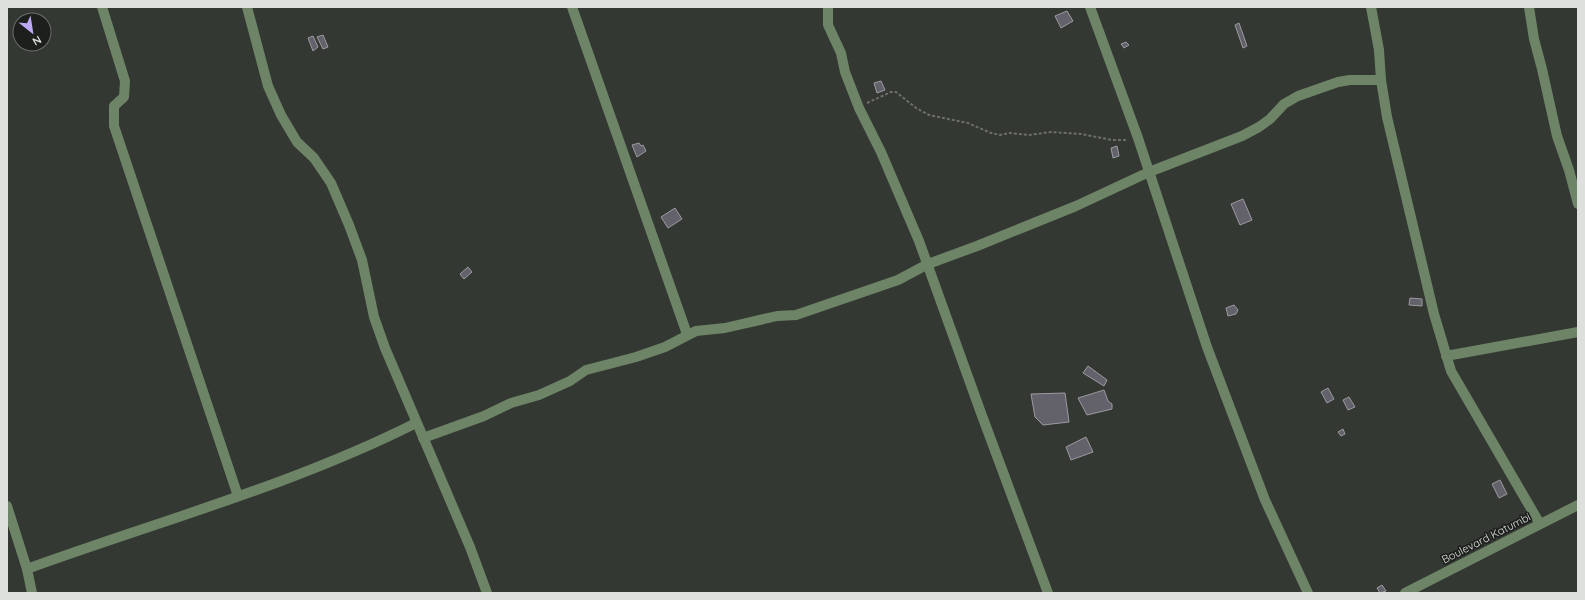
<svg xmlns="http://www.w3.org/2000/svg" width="1585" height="600" font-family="Quicksand,sans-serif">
	<rect width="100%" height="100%" fill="#343832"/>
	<!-- building -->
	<g fill="#636169" stroke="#9c9aa2">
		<polygon points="1067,11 1073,21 1061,28 1055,16"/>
		<polygon points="1239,23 1247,46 1243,48 1235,25"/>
		<polygon points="323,35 328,47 323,49 317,37"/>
		<polygon points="313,36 318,47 313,51 308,38"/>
		<polygon points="1126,42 1129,45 1124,48 1121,44"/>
		<polygon points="881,81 885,90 877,93 874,83"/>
		<polygon points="639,143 641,146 643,145 646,151 637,157 632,145"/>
		<polygon points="1117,146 1119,156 1113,158 1111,148"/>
		<polygon points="1243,199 1252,220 1240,225 1231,204"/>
		<polygon points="675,208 682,219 668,228 661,217"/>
		<polygon points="468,267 472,272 464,279 460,274"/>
		<polygon points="1410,298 1422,299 1422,306 1409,305"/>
		<polygon points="1234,305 1238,310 1236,314 1228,316 1226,308"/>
		<polygon points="1088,366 1107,380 1104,386 1083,373"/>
		<polygon points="1328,388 1334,399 1327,403 1321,392"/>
		<polygon points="1104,390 1108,401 1112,404 1112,409 1087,415 1078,398"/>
		<polygon points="1065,393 1069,422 1043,425 1035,417 1031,394"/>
		<polygon points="1349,397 1355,407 1348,410 1343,400"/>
		<polygon points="1343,429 1345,434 1341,436 1338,432"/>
		<polygon points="1086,437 1093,452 1071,460 1066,447"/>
		<polygon points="1500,480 1507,494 1499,498 1492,484"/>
		<polygon points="1382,585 1386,591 1380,593 1377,588"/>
	</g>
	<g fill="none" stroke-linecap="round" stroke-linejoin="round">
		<!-- path -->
		<polyline stroke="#6c6f6a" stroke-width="2" stroke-dasharray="3 2" stroke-linecap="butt" points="867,103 891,92 896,92 916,108 929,115 968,123 991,133 1000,135 1009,133 1029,135 1051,132 1081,134 1112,140 1127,140"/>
		<!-- minor -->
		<g stroke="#6d8467" stroke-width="10">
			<polyline points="102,7 125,81 124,97 114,106 114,126 238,496"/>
			<polyline points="247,7 268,86 281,115 297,142 314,158 331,183 349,225 362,260 374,317 385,348 470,547 487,593"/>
			<polyline points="572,7 687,334"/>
			<polyline points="828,7 828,25 841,53 845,72 859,108 881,152 919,241 981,413 1048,593"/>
			<polyline points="1090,7 1138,138 1207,347 1265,500 1308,593"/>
			<polyline points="1371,7 1379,50 1381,80 1387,117 1434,314 1451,371 1540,524"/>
			<polyline points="1529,7 1534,39 1542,69 1557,136 1569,170 1578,204"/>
			<polyline points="1446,356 1578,332"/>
			<polyline points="423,438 484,416 511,403 539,395 570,381 586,370 636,357 665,347 696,331 725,328 777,316 796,315 898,280 928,264 977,246 1076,206 1149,172 1242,136 1259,127 1270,119 1284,104 1298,96 1338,82 1350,80 1381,80"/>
			<polyline points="7,506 27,569 32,593"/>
			<path d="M27 569C156 522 293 485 416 423"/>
			<polyline points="1405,593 1578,505"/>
		</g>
	</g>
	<g text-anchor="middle" stroke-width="3.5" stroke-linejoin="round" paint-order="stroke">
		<!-- street labels -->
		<g font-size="11" fill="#dde0dc" stroke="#1d1f1c">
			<text transform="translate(1486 538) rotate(-27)" y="4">Boulevard Katumbi</text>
		</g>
	</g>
	<!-- border -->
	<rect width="1585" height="600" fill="none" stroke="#dde0dc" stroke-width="16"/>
	<!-- north arrow -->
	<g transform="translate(32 32) rotate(150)"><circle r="19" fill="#1d1f1c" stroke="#6a6c69"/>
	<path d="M0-3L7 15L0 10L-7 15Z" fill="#bda9f5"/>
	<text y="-6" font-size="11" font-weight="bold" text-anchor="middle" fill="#dde0dc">N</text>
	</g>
</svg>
